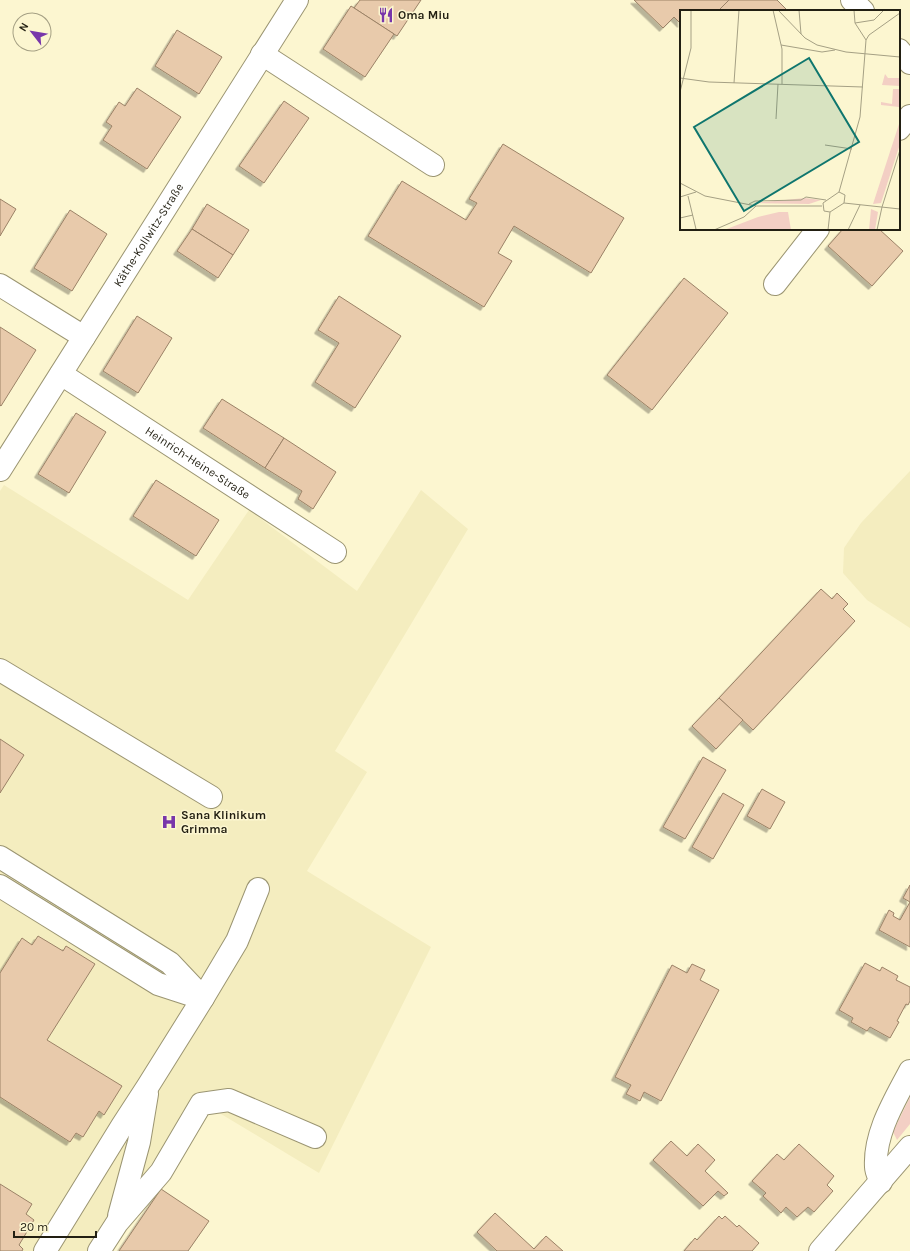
<svg xmlns="http://www.w3.org/2000/svg" width="910" height="1251" font-family="Karla,sans-serif">
	<defs>
		<filter id="shadow"><feDropShadow dx="-3.5" dy="3.5" stdDeviation="0" flood-color="#0004"/></filter>
	</defs>
	<rect width="100%" height="100%" fill="#fcf6d0"/>
	<!-- built -->
	<g fill="#f4edbf">
		<polygon points="910,471 910,628 867,600 843,573 844,548 861,523"/>
		<polygon points="4,485 188,600 249,510 357,591 421,490 468,529 335,751 367,772 307,871 431,947 319,1173 216,1111 195,1100 92,1251 0,1251 0,491"/>
	</g>
	<!-- grass -->
	<polygon fill="#f3cfc4" points="910,1097 910,1124 897,1140 893,1132"/>
	<!-- building -->
	<g fill="#e8caab" stroke="#9b8267" filter="url(#shadow)">
		<polygon points="360,0 421,0 397,36 354,8"/>
		<polygon points="634,0 729,0 718,11 681,11 681,24 674,17 663,28"/>
		<polygon points="729,0 777,0 788,11 718,11"/>
		<polygon points="351,6 394,34 365,77 323,49"/>
		<polygon points="177,30 222,57 199,94 155,66"/>
		<polygon points="137,88 181,117 147,169 103,140 112,126 106,122 119,102 125,106"/>
		<polygon points="284,101 309,118 264,183 239,166"/>
		<polygon points="503,144 624,218 591,273 514,226 498,253 512,261 484,307 368,236 402,181 466,220 477,203 469,199"/>
		<polygon points="0,199 16,209 0,236"/>
		<polygon points="207,204 249,230 233,255 192,229"/>
		<polygon points="70,210 107,234 72,291 34,268"/>
		<polygon points="192,229 233,255 218,278 177,251"/>
		<polygon points="843,229 879,229 903,251 872,286 828,246"/>
		<polygon points="684,278 728,313 652,410 607,375"/>
		<polygon points="339,296 401,336 355,408 315,382 339,343 318,330"/>
		<polygon points="137,316 172,338 138,393 103,371"/>
		<polygon points="0,327 36,350 1,406 0,405"/>
		<polygon points="222,399 284,438 265,468 203,428"/>
		<polygon points="76,413 106,432 69,493 38,474"/>
		<polygon points="284,438 336,472 313,509 298,499 302,491 265,468"/>
		<polygon points="156,480 219,520 196,556 133,516"/>
		<polygon points="821,589 832,599 837,593 848,604 843,609 855,621 753,730 719,698"/>
		<polygon points="719,698 743,720 716,749 692,726"/>
		<polygon points="0,739 24,755 0,793"/>
		<polygon points="703,757 726,770 685,839 663,827"/>
		<polygon points="762,789 785,802 770,829 747,816"/>
		<polygon points="723,793 744,805 713,859 692,847"/>
		<polygon points="910,885 910,947 879,930 889,910 894,913 893,916 900,920 910,902 903,898"/>
		<polygon points="38,936 63,951 66,946 95,964 47,1040 122,1086 104,1115 99,1111 83,1137 76,1133 70,1142 0,1097 0,973 22,938 32,945"/>
		<polygon points="865,963 880,971 882,967 898,976 896,980 910,987 910,1001 908,1005 906,1004 897,1021 899,1022 890,1038 870,1027 867,1031 851,1022 853,1018 839,1010"/>
		<polygon points="692,964 705,970 700,980 719,990 661,1101 644,1092 640,1101 626,1094 631,1085 615,1077 672,965 687,973"/>
		<polygon points="671,1141 687,1156 698,1144 715,1160 705,1171 728,1193 724,1196 718,1191 703,1206 653,1160"/>
		<polygon points="799,1144 834,1176 827,1185 833,1191 814,1212 808,1207 797,1217 786,1207 781,1213 763,1196 766,1193 752,1181 777,1154 784,1160"/>
		<polygon points="0,1184 32,1204 26,1214 34,1220 19,1245 23,1249 22,1251 0,1251"/>
		<polygon points="161,1189 209,1221 188,1251 119,1251"/>
		<polygon points="495,1213 534,1249 546,1236 563,1251 497,1251 477,1232"/>
		<polygon points="719,1216 722,1219 725,1216 737,1227 739,1225 759,1243 752,1251 684,1251 695,1238 697,1240"/>
	</g>
	<g fill="none" stroke-linecap="round" stroke-linejoin="round">
		<!-- minor casing -->
		<g stroke="#9b9572" stroke-width="24">
			<g id="minor">
				<polyline points="852,0 863,11"/>
				<polyline points="899,50 910,63"/>
				<polyline points="262,54 433,165"/>
				<polyline points="899,129 910,116"/>
				<polyline points="775,284 818,229"/>
				<polyline points="0,285 84,337"/>
				<path id="s1" d="M61 374 335 552"/>
				<path id="s2" d="M0 470 297 0"/>
				<polyline points="0,670 211,797"/>
				<polyline points="0,857 170,963 203,998"/>
				<polyline points="0,886 158,984 201,998"/>
				<path d="M881 1182C879 1177 876 1172 876 1167 874 1133 895 1100 910 1071"/>
				<polyline points="119,1216 139,1142 147,1094"/>
				<polyline points="45,1251 122,1126 148,1086 203,998 237,941 258,889"/>
				<polyline points="99,1251 117,1223 161,1172 201,1104 229,1100 315,1137"/>
				<polyline points="820,1251 910,1147"/>
			</g>
		</g>
		<!-- minor -->
		<use href="#minor" stroke="#fff" stroke-width="22"/>
	</g>
	<!-- icons -->
	<defs>
		<g id="restaurant-bare" transform="scale(1.2)"><path d="M-5-6h1v4h1v-4h1v4h1v-4h1v5L-1.5 .5V6h-2V.5L-5-1ZM5-6V6H3V1.5H1.5Q1.5-4 5-6Z" fill="#7836aa" stroke="#fcf6d0" stroke-width="2.5" paint-order="stroke"/></g>
		<g id="hospital-bare" transform="scale(1.2)"><path d="M-5-5h3v3.5h4V-5h3V5h-3V1.5h-4V5h-3Z" fill="#7836aa" stroke="#fcf6d0" stroke-width="2.5" paint-order="stroke"/></g>
	</defs>
	<g fill-rule="evenodd">
		<use href="#restaurant-bare" x="386" y="15"/>
		<use href="#hospital-bare" x="169" y="822"/>
	</g>
	<g text-anchor="middle" stroke-width="3" stroke-linejoin="round" paint-order="stroke">
		<!-- poi labels -->
		<g font-size="12" font-weight="bold" fill="#221f12" stroke="#fcf6d0" text-anchor="start">
			<text x="398" y="19">Oma Miu</text>
			<text x="181" y="819">Sana Klinikum<tspan x="181" dy="14">Grimma</tspan></text>
		</g>
		<!-- street labels -->
		<g font-size="12" fill="#221f12" stroke="#fcf6d0">
			<text dy="4" stroke="none"><textPath href="#s2" startOffset="278">Käthe-Kollwitz-Straße</textPath></text>
			<text dy="4" stroke="none"><textPath href="#s1" startOffset="163">Heinrich-Heine-Straße</textPath></text>
		</g>
	</g>
	<!-- overview -->
	<g transform="translate(680 10)">
		<rect width="220" height="220" fill="#fcf6d0"/>
		<path d="M205 64 208 68H220V76L202 75ZM213 79H220L219 97 201 95V92L212 94ZM125 188 141 190 129 194 73 193Z" fill="#f3cfc4"/>
		<path d="M99 202H108L111 220H44L78 207Z" fill="#f3cfc4"/>
		<path d="M220 111V134L201 193 193 194ZM191 199 198 202 195 220H189Z" fill="#f3cfc4"/>
		<path fill="none" stroke="#a5a084" stroke-width="1" d="M93 0 102 39V74M98 0 125 28 137 35 166 42 220 47M119 0 121 24M174 0 175 13 186 30M175 13 194 10 204 0M101 35 142 42 155 40M0 68 29 72 183 77M54 73 59 0M0 82 11 38V0M96 109 98 74M145 135 172 139M0 173 25 186 76 196H142M159 182 165 185 164 193M8 186 16 219 13 220M0 187 16 182M164 193 220 199M69 194 75 191 121 190 126 187 146 190M150 202 144 201 143 193 159 182 180 107 186 30 189 25 220 3M0 208 13 205M34 220 64 207 76 196M148 220 150 202 164 193M168 220 180 195M197 220 202 197 220 140"/>
		<path fill="#0f766e" fill-opacity="0.15" stroke="#0f766e" stroke-width="2" d="M129 48 179 132 64 201 14 117Z"/>
		<rect width="220" height="220" fill="none" stroke="#221f12" stroke-width="2"/>
	</g>
	<!-- north arrow -->
	<g transform="translate(32 32) rotate(301)"><circle r="19" fill="#fcf6d0" stroke="#a5a084"/>
	<path d="M0-3L7 15L0 10L-7 15Z" fill="#7836aa"/>
	<text y="-6" font-size="11" font-weight="bold" text-anchor="middle" fill="#221f12">N</text>
	</g>
	<!-- scale -->
	<path d="M14 1231v6h82v-6" fill="none" stroke="#221f12" stroke-width="2"/>
	<text x="20" y="1231" font-size="12" fill="#221f12" stroke="#fcf6d0" stroke-width="3" paint-order="stroke">20 m</text>
</svg>
